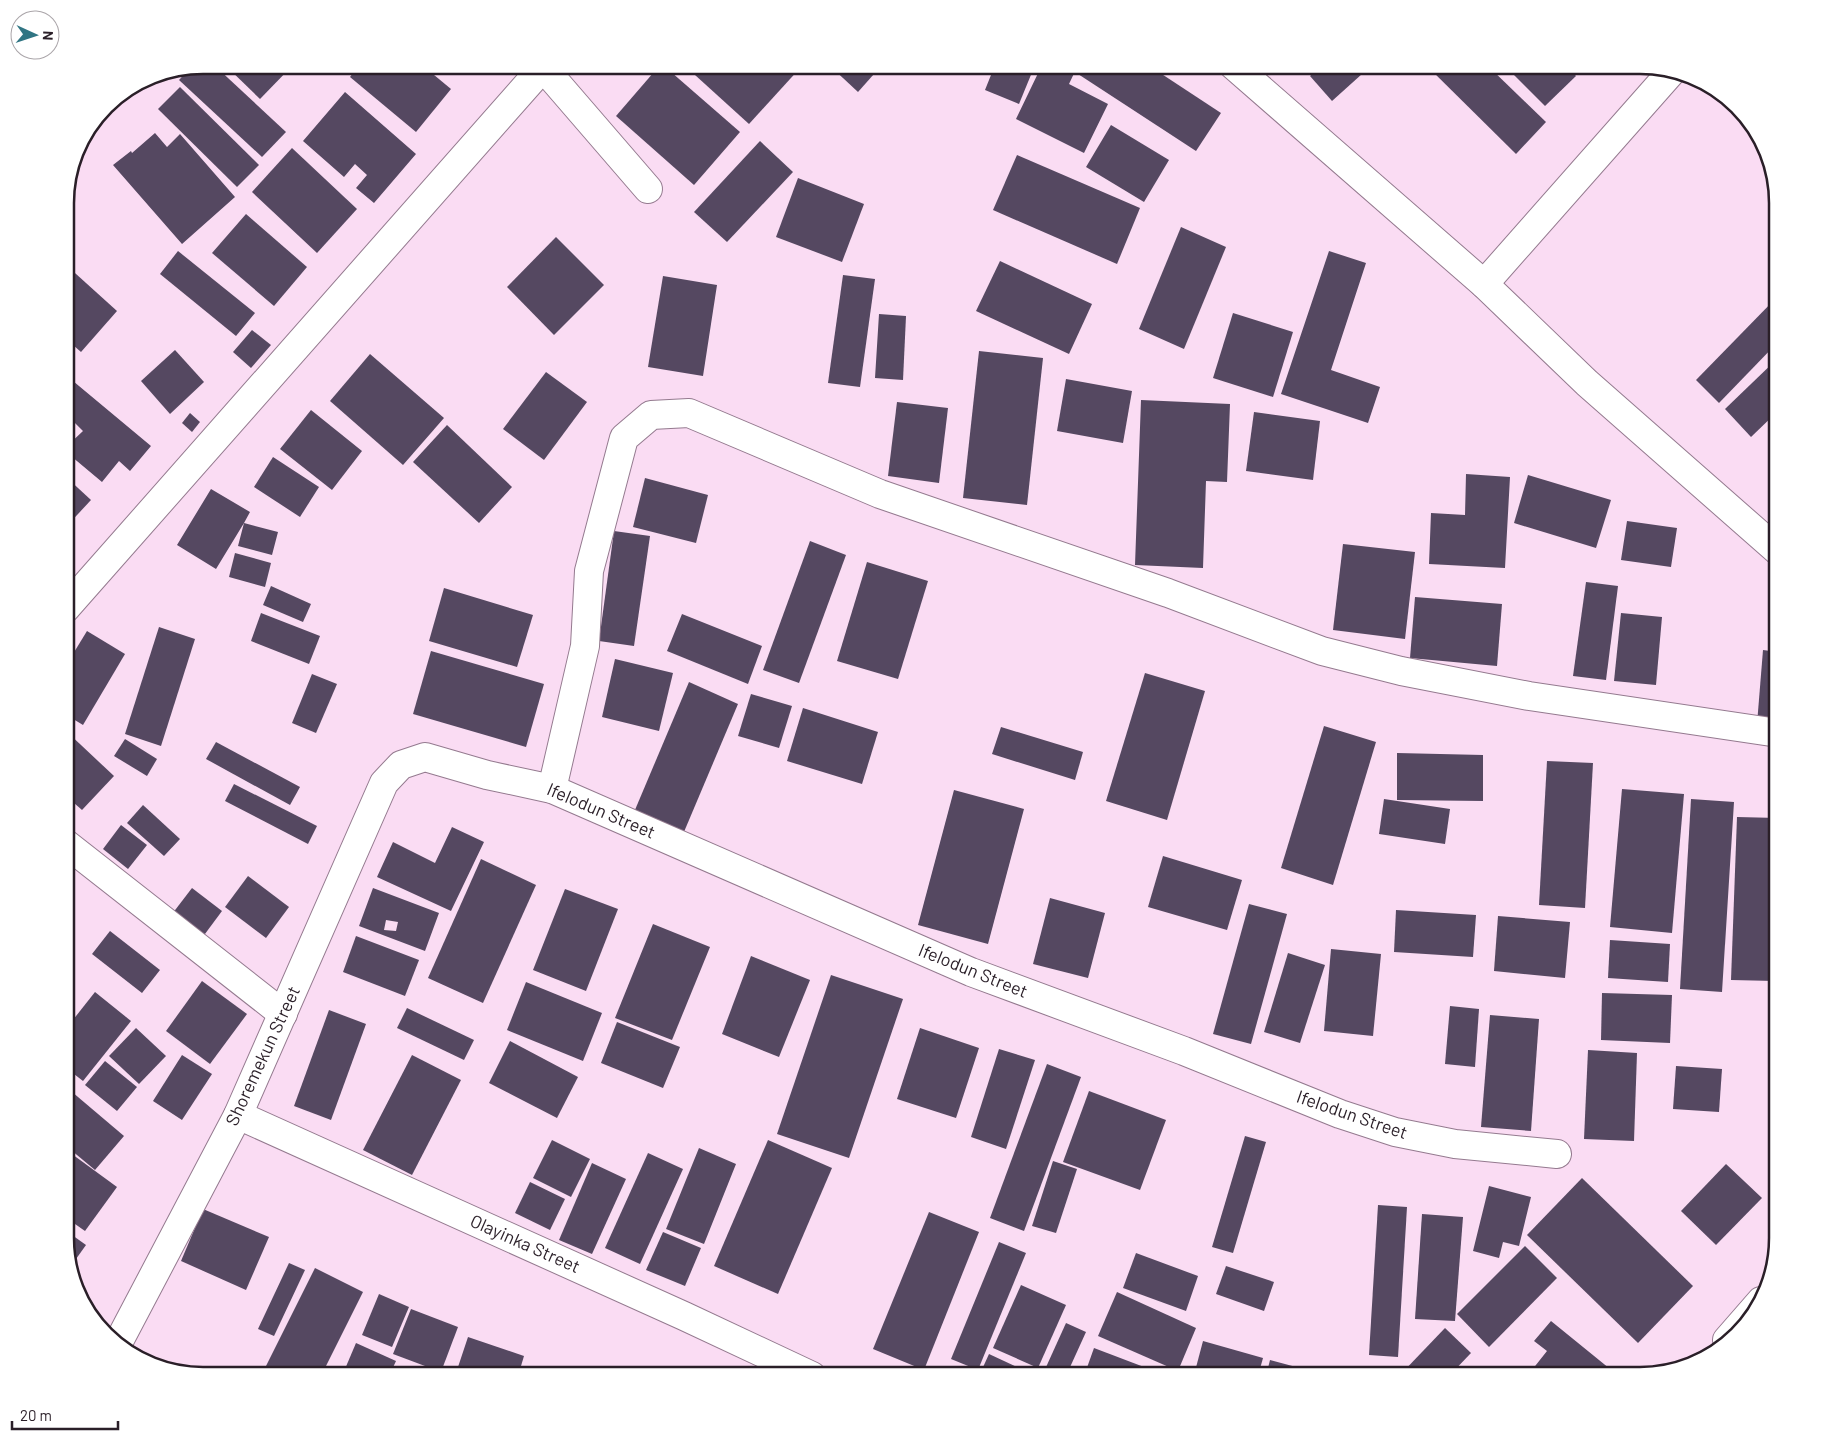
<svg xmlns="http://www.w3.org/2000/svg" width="1843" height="1441" font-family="Barlow,sans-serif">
	<rect width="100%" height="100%" fill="#fadcf3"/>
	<!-- building -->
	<g fill="#554861" fill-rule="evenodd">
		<polygon points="203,65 214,65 286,132 262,157 179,80 191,67"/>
		<polygon points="225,65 293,65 260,99"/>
		<polygon points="359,65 422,65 451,89 416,132 350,77"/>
		<polygon points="660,65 663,65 740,132 694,185 616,116"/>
		<polygon points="684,65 799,65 801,67 749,124"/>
		<polygon points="829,65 882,65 858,92"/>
		<polygon points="995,65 1035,65 1019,104 985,90"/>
		<polygon points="1042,65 1078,65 1069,84 1108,104 1084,153 1016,119"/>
		<polygon points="1084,65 1148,65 1221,113 1196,151 1078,74"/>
		<polygon points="1322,65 1372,65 1332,101 1310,76"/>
		<polygon points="1426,65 1487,65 1546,122 1516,154"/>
		<polygon points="1504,65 1566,65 1576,76 1545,106"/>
		<polygon points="180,87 259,165 237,187 158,109"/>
		<polygon points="345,92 416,154 374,203 356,188 367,175 355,164 344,177 303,141"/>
		<polygon points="1111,125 1169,160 1144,202 1086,167"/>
		<polygon points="155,133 167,147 180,134 235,197 182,244 113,165 131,151 132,153"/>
		<polygon points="760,141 793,172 727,242 694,212"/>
		<polygon points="292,148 357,209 317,253 252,192"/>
		<polygon points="1017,155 1140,208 1117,264 993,210"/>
		<polygon points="798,178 864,204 842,262 776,237"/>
		<polygon points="246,214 307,267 274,306 212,253"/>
		<polygon points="1181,227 1226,247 1184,349 1139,329"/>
		<polygon points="556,237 604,285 554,335 507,287"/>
		<polygon points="178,251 255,313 236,336 160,274"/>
		<polygon points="1329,251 1366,263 1331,370 1380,387 1368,423 1281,394"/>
		<polygon points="1000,261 1092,304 1069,354 976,311"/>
		<polygon points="65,264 117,311 81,352 65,338"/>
		<polygon points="843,275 875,279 860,387 828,383"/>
		<polygon points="663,276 717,285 703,376 648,367"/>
		<polygon points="1778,296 1778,342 1719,403 1696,380"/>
		<polygon points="1233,313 1293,332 1273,397 1213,378"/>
		<polygon points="879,314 906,316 903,380 875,378"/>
		<polygon points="252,330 271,345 251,368 233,352"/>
		<polygon points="175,350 204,382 170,414 141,381"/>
		<polygon points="979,351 1043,358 1027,505 963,498"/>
		<polygon points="370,354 444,418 403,465 330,401"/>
		<polygon points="1778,358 1778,411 1751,437 1725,409"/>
		<polygon points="546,372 587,402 544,460 503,429"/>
		<polygon points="67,376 151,446 130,471 119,461 102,482 65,451 65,448 83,431 73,421 65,429 65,378"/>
		<polygon points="1066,379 1132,391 1123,443 1057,431"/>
		<polygon points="1141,400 1230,404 1227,482 1206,481 1203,568 1135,565"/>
		<polygon points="897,402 948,408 939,483 888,476"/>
		<polygon points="311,410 362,451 332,490 280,449"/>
		<polygon points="1254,412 1320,421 1313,480 1246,471"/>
		<polygon points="190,413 200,422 192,432 182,423"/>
		<polygon points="447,425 512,487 479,523 413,462"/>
		<polygon points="273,457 319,487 300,517 254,487"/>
		<polygon points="1466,474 1510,477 1505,568 1429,564 1431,513 1465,515"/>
		<polygon points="1528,475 1611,500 1596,548 1514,523"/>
		<polygon points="65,476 91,500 65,528"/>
		<polygon points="645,478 708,495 696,543 633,527"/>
		<polygon points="211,489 250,512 244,523 278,532 272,555 238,546 244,523 216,569 177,545"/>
		<polygon points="1627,521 1677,528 1671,567 1621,560"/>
		<polygon points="614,531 650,536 634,646 599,641"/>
		<polygon points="810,541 846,555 799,683 763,670"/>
		<polygon points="1343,544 1415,552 1405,639 1333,630"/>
		<polygon points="235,553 271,563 265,587 229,577"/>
		<polygon points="867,562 928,581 898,679 837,661"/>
		<polygon points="1586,582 1618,586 1606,680 1573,676"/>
		<polygon points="271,586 311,604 303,622 263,605"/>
		<polygon points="444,588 533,615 517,667 429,641"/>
		<polygon points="1415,597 1502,604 1497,666 1410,658"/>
		<polygon points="261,613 320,636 309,664 251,641"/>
		<polygon points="1621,613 1662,617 1656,685 1614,681"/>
		<polygon points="682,614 762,646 748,684 667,651"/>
		<polygon points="159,627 195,639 161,746 125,734"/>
		<polygon points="87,631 125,654 83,725 65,714 65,667"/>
		<polygon points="1763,650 1778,652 1778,726 1757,724"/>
		<polygon points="431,651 544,684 526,747 413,714"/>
		<polygon points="615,659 673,673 659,731 602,717"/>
		<polygon points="1145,673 1205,691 1167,820 1106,801"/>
		<polygon points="312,674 337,684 316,733 292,723"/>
		<polygon points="689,682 738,704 681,839 632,817"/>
		<polygon points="751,694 792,706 779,748 738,736"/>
		<polygon points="803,708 878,732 862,784 787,761"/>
		<polygon points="1324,726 1376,742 1333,885 1281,868"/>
		<polygon points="1001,727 1083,752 1075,780 992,754"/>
		<polygon points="65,730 114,776 82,810 65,795"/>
		<polygon points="125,739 157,759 147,776 114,756"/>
		<polygon points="216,742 300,787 290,805 206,759"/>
		<polygon points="1397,753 1483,755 1483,801 1397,800"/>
		<polygon points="1547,761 1593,763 1585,908 1539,905"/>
		<polygon points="234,784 317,826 308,844 225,801"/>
		<polygon points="1622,789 1684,794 1672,933 1610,927"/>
		<polygon points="954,790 1024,809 988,944 918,925"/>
		<polygon points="1384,799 1450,809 1445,844 1379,834"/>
		<polygon points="1691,799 1734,802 1722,992 1680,989"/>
		<polygon points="143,805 180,839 164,856 127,823"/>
		<polygon points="65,814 73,820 65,828"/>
		<polygon points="1737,817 1778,818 1778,909 1775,981 1731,980"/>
		<polygon points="121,825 147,845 128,869 103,849"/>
		<polygon points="452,827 484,842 451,911 377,877 393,842 435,863"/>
		<polygon points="1163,856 1242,880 1227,930 1148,907"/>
		<polygon points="481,859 536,885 483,1003 428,978"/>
		<polygon points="248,876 289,907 266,938 225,907"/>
		<polygon points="192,888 222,911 199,942 169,918"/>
		<path d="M373 888 439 913 425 951 359 926ZM386 920 398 922 396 931 384 930Z"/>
		<polygon points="565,889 618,909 586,991 533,970"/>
		<polygon points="1050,898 1105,913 1088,978 1033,964"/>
		<polygon points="1249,904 1287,914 1251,1044 1213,1034"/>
		<polygon points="1396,910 1476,915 1473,957 1394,952"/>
		<polygon points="1498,916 1570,922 1565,978 1494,971"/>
		<polygon points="653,924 710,947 672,1040 615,1018"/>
		<polygon points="110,931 160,970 142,993 92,954"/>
		<polygon points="356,936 419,960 405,996 343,972"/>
		<polygon points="1610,940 1670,944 1668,982 1608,978"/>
		<polygon points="1331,949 1381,954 1373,1036 1324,1031"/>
		<polygon points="1288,953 1325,965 1300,1043 1264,1032"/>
		<polygon points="751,956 810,980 779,1057 722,1034"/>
		<polygon points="831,975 903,999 849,1158 777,1134"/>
		<polygon points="202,981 247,1014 210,1064 166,1031"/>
		<polygon points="526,982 602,1013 583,1061 507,1030"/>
		<polygon points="95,992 131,1021 83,1081 65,1067 65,1030"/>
		<polygon points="1602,993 1672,995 1670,1043 1601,1040"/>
		<polygon points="1450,1006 1479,1009 1475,1067 1445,1064"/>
		<polygon points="407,1008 474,1040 464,1060 397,1028"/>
		<polygon points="329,1010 366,1024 331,1120 294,1106"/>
		<polygon points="1490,1015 1539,1019 1531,1131 1481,1127"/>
		<polygon points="617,1022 680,1047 663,1088 601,1063"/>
		<polygon points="136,1028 166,1056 139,1084 109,1056"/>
		<polygon points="920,1028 979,1048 956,1118 897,1099"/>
		<polygon points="510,1041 578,1077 557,1118 489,1083"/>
		<polygon points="999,1049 1035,1060 1006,1149 971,1137"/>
		<polygon points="1588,1050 1637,1053 1634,1141 1584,1139"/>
		<polygon points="182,1055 212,1074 182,1120 153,1101"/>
		<polygon points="412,1055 461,1080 412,1175 363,1150"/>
		<polygon points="105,1061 137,1087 117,1111 85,1085"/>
		<polygon points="1047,1064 1081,1077 1024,1231 990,1218"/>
		<polygon points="1676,1066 1722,1069 1719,1112 1673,1109"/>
		<polygon points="65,1086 124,1136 95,1170 65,1145"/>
		<polygon points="1089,1091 1166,1120 1140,1190 1063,1162"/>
		<polygon points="1245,1136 1266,1142 1233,1253 1212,1247"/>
		<polygon points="552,1140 590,1159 571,1197 533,1178"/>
		<polygon points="768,1140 832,1168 778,1294 714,1266"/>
		<polygon points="699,1148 736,1164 704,1244 666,1229"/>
		<polygon points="65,1149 117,1187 85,1231 65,1217"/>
		<polygon points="648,1153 683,1169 640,1264 605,1248"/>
		<polygon points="1053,1161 1077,1169 1056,1233 1032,1226"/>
		<polygon points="592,1163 626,1179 592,1254 559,1240"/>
		<polygon points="1726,1164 1762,1198 1716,1245 1681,1211"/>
		<polygon points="1582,1178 1693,1286 1638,1343 1527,1235"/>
		<polygon points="530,1182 565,1199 550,1230 515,1213"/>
		<polygon points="1489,1186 1531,1197 1519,1246 1503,1242 1499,1258 1473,1251"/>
		<polygon points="1378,1205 1407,1207 1398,1357 1369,1355"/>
		<polygon points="203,1209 269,1237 246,1290 181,1261"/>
		<polygon points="929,1212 979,1232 924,1370 873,1349"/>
		<polygon points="1422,1214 1463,1217 1455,1321 1415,1319"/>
		<polygon points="65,1230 86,1245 71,1266 65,1247"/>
		<polygon points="663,1232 701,1248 685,1286 646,1270"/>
		<polygon points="999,1242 1026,1253 978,1370 951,1359"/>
		<polygon points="1525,1246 1557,1278 1489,1347 1457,1314"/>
		<polygon points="1136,1253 1198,1276 1186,1311 1123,1288"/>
		<polygon points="289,1263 305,1270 274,1336 258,1329"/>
		<polygon points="1226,1266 1274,1282 1264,1311 1216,1294"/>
		<polygon points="315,1268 363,1292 321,1376 261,1376"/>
		<polygon points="1021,1285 1066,1305 1038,1368 993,1348"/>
		<polygon points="1117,1292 1196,1328 1178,1371 1098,1336"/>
		<polygon points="379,1294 409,1307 392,1347 362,1335"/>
		<polygon points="411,1309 458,1327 441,1372 393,1354"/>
		<polygon points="1551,1321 1615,1373 1612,1376 1528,1375 1547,1351 1534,1341"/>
		<polygon points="1066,1323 1086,1332 1066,1376 1042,1376"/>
		<polygon points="1445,1328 1471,1353 1449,1376 1401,1376 1400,1375"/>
		<polygon points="468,1337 524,1356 518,1376 455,1376"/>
		<polygon points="1203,1341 1263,1358 1258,1376 1194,1375"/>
		<polygon points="356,1343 396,1361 389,1376 342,1376"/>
		<polygon points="1094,1348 1144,1367 1141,1376 1084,1376"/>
		<polygon points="989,1354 1036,1376 979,1376"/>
		<polygon points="1270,1360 1311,1371 1310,1376 1266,1376"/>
		<polygon points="1488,1366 1502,1376 1481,1376"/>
	</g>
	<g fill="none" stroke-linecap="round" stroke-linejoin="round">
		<!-- minor casing -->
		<g stroke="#947a8f" stroke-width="30">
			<g id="minor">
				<polyline points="541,65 648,189"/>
				<polyline points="1233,65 1484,284 1587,383 1778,551"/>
				<polyline points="1484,284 1673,70"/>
				<polyline points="65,609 545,65"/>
				<polyline points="552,789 585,646 589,571 624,438 651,415 689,413 880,494 1168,593 1322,651 1401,671 1529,696 1778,733"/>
				<polyline points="65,843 283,1014"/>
				<polyline points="238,1115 684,1316 812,1376"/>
				<polyline points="1727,1340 1761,1301"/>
				<polyline points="117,1345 238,1115 384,783 401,765 425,757 487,775 552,789 971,972 1184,1051 1340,1114 1395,1132 1455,1144 1557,1154"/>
			</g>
		</g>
		<!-- minor -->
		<use href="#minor" stroke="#fff" stroke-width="28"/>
	</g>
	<g text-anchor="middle" stroke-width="5" stroke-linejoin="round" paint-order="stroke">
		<!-- street labels -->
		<g font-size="18" fill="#2a1f28" stroke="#fff">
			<text transform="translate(601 811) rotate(23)" y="6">Ifelodun Street</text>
			<text transform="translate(973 971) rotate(22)" y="6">Ifelodun Street</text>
			<text transform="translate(263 1056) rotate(-65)" y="6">Shoremekun Street</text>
			<text transform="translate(1352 1115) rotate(19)" y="6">Ifelodun Street</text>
			<text transform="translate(525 1244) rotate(24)" y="6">Olayinka Street</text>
		</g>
	</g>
	<!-- crop -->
	<path d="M0 0H1843V1441H0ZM203 74H1640A129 129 0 0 1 1769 203V1238A129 129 0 0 1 1640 1367H203A129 129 0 0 1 74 1238V203A129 129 0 0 1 203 74Z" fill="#fff" fill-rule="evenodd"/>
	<path fill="none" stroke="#2a1f28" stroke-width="2.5" d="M203 74H1640A129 129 0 0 1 1769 203V1238A129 129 0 0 1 1640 1367H203A129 129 0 0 1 74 1238V203A129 129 0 0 1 203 74Z"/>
	<!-- north arrow -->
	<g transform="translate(35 35) rotate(93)"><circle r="24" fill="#ffffff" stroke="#aaa5a9"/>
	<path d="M0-4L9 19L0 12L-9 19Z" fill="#307583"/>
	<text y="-8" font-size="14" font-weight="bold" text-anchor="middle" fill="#2a1f28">N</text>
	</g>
	<!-- scale -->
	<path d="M12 1421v8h106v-8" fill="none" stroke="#2a1f28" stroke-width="2.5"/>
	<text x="20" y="1421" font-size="15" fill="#2a1f28" stroke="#ffffff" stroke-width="4" paint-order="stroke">20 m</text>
</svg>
